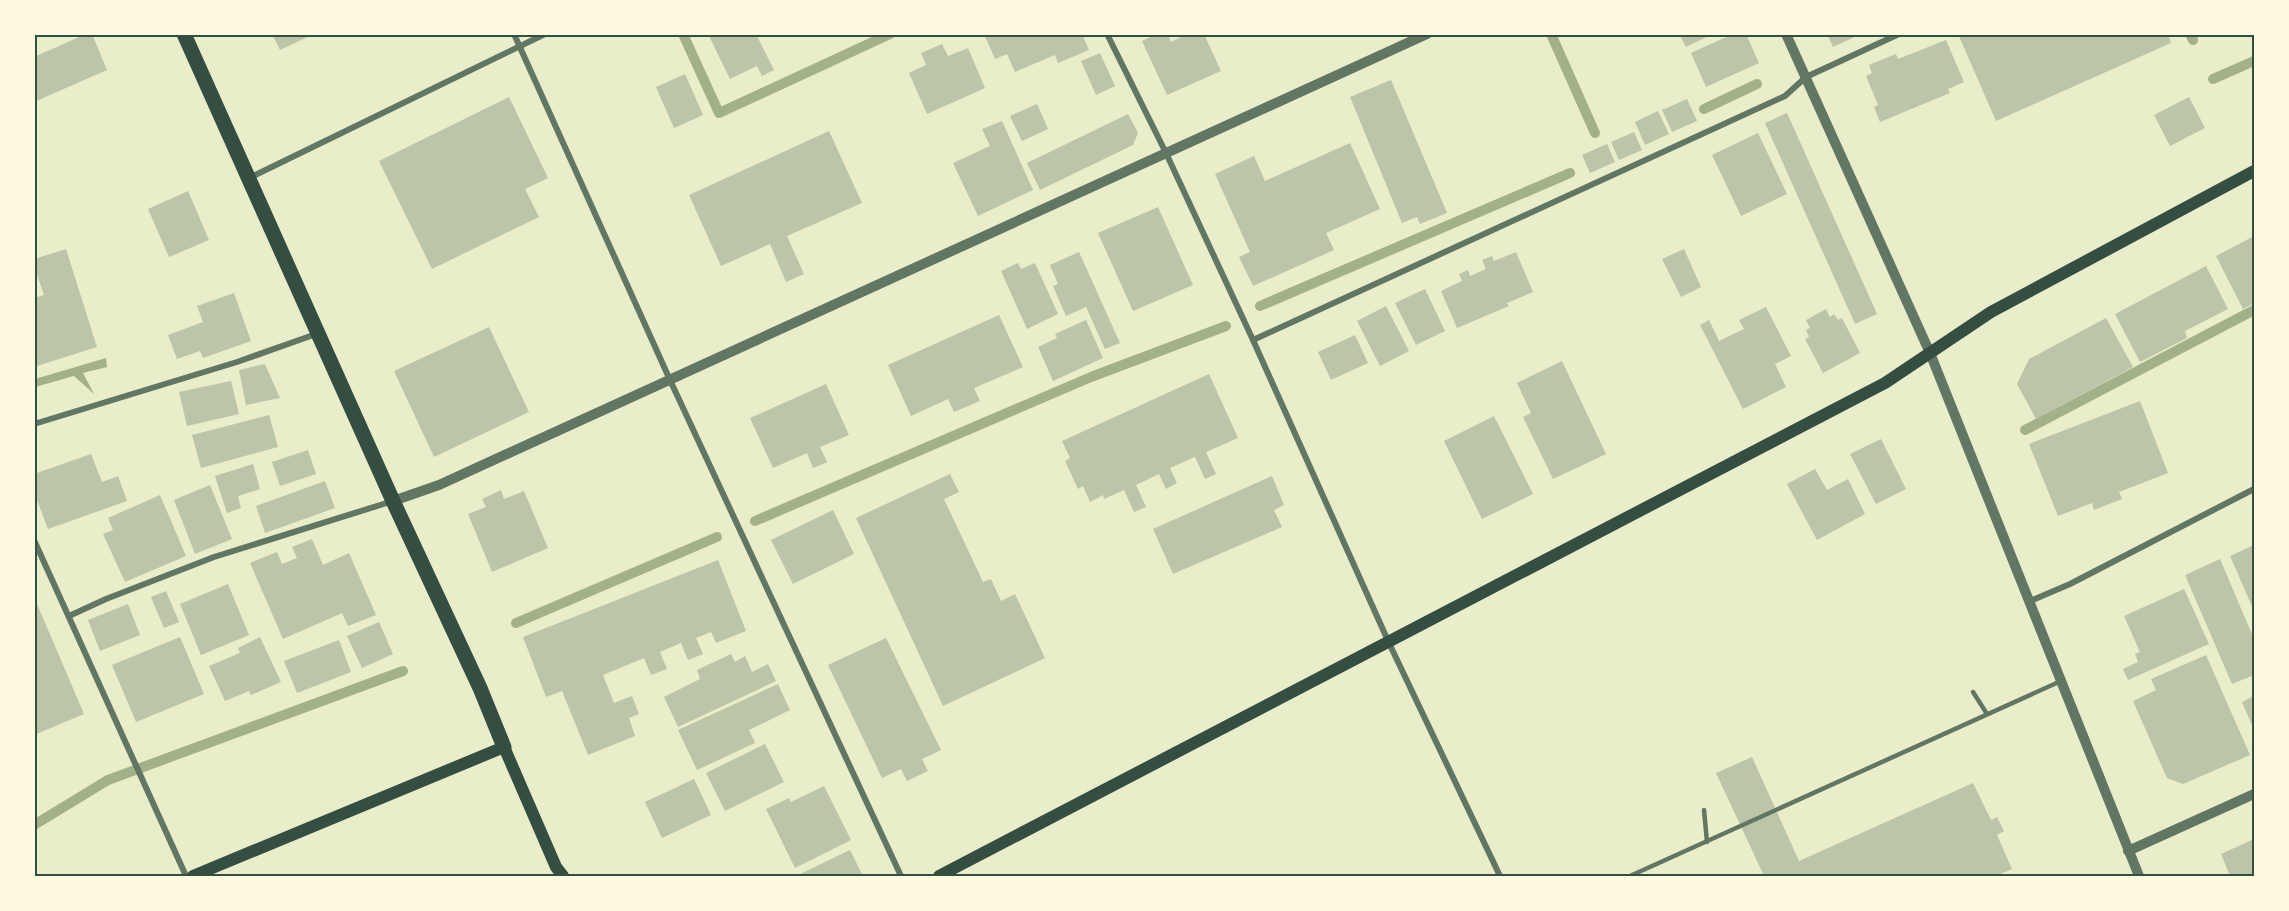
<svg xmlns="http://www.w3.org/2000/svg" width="2289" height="911" font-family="Rubik,sans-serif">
	<rect width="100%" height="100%" fill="#e9edc9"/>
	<!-- water -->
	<polygon fill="#a3b18a" points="106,358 107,367 83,373 94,394 74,376 35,387 35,379"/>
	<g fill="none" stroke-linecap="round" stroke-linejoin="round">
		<!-- stream -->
		<g stroke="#a3b18a" stroke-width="10">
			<polyline points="683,34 719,113 890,34"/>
			<polyline points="1551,34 1595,133"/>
			<polyline points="2190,34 2193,40"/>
			<polyline points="2213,79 2254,61"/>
			<polyline points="1704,109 1757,84"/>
			<polyline points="1260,306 1570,173"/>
			<polyline points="2025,430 2254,310"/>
			<polyline points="755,521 1091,377 1226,326"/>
			<polyline points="516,623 717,537"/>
			<polyline points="34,825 108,780 403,671"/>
		</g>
	</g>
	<!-- building -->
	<g fill="#bcc5a7">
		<polygon points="86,34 92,34 107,70 34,102 34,57"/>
		<polygon points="272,34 314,34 280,50"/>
		<polygon points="708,34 756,34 774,70 762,76 757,66 730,79"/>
		<polygon points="984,34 1082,34 1089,50 1058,63 1055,55 1015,72 1007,54 995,59"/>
		<polygon points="1157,34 1168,34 1171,42 1187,34 1204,34 1221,71 1167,95 1142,41"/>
		<polygon points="1679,34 1713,34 1686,47"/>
		<polygon points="1733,34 1746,34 1759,63 1706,87 1691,53"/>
		<polygon points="1827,34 1861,34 1833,47"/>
		<polygon points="1958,34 2168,34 2171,43 1996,121"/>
		<polygon points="1946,40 1964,82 1948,89 1950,93 1880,122 1874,107 1878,105 1866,76 1872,73 1869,65 1896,54 1898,59"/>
		<polygon points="942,44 948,56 968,48 985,88 927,114 909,73 926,65 921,53"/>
		<polygon points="1100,53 1115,86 1096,95 1081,61"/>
		<polygon points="685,74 703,115 674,128 656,87"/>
		<polygon points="1391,80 1447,213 1420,224 1417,217 1402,223 1350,97"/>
		<polygon points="509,97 548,178 525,189 539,217 432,269 379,161"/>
		<polygon points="2189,97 2205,128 2170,146 2154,115"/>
		<polygon points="1687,99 1697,121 1672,132 1662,110"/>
		<polygon points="1037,104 1048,129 1022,141 1010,116"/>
		<polygon points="1658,111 1669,134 1645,145 1635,122"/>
		<polygon points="1787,113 1877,314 1855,324 1765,123"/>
		<polygon points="1128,114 1138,133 1133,145 1040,190 1027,163"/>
		<polygon points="1002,121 1033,190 978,216 953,163 990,146 982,129"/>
		<polygon points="829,131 862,203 787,236 804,274 786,282 770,244 721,266 689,195"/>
		<polygon points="1634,132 1642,150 1619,160 1611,142"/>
		<polygon points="1758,133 1787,194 1741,216 1712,155"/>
		<polygon points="1350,143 1380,209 1326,233 1334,250 1253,286 1239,257 1250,252 1215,174 1254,156 1265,181"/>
		<polygon points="1607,144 1615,162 1590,173 1582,155"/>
		<polygon points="188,191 209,240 169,257 148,209"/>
		<polygon points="1158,207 1193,285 1133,311 1098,233"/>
		<polygon points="2254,236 2254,303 2243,309 2216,256"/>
		<polygon points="66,249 97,347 34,367 34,298 44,295 34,266 34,259"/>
		<polygon points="1684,249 1701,287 1681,297 1662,259"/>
		<polygon points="1079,252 1120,343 1105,349 1086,307 1066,316 1053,286 1058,284 1050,265"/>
		<polygon points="1516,252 1533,292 1507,303 1509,306 1457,328 1441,291 1462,281 1459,274 1468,270 1470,276 1486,269 1482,260 1492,256 1494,261"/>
		<polygon points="1018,263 1021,269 1035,263 1058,314 1027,329 1001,271"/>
		<polygon points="2206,266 2228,309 2185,331 2187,338 2140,362 2115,314"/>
		<polygon points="1425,289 1445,331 1416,345 1395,303"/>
		<polygon points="234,293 251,341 203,358 200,351 177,359 168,335 203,322 197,306"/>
		<polygon points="1386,306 1409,351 1380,366 1357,321"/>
		<polygon points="1766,307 1791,356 1775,364 1786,387 1743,409 1700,325 1709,320 1719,341 1744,329 1739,320"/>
		<polygon points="1826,309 1830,317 1834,314 1838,320 1842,318 1860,353 1823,373 1805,339 1809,337 1806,330 1810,328 1806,320"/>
		<polygon points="999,315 1023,367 974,388 980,401 954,412 948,399 911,416 888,365"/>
		<polygon points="2106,318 2133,367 2036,419 2017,384 2029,359"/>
		<polygon points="1086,320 1103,358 1053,381 1038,347 1057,338 1055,334"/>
		<polygon points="489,327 529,412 434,457 394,371"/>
		<polygon points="1355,335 1368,363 1331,380 1318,352"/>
		<polygon points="1562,361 1606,454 1553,479 1523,417 1531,413 1517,383"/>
		<polygon points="265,364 280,398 246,405 239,370"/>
		<polygon points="1209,374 1238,438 1206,452 1216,474 1205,479 1195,457 1170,468 1177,483 1166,489 1159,474 1136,485 1146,507 1134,512 1124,490 1104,499 1103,495 1090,502 1083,486 1078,489 1065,461 1070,458 1062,441"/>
		<polygon points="231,381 239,414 187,426 179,392"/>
		<polygon points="826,384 849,435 820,447 827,462 813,468 807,453 773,468 750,418"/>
		<polygon points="2140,401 2168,473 2119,492 2122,499 2094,510 2092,503 2058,516 2029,444"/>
		<polygon points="269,415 278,447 201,468 192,435"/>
		<polygon points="1494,416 1533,494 1482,519 1444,441"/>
		<polygon points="1881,439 1906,489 1876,504 1850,454"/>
		<polygon points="308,450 316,474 280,486 272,462"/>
		<polygon points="91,454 102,482 118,476 127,501 48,529 34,492 34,474"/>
		<polygon points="253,464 260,489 238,496 241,508 227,513 215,476"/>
		<polygon points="1815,469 1827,490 1848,479 1865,514 1817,540 1787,484"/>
		<polygon points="950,474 959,492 944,499 983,582 991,579 1001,601 1015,594 1045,658 943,706 856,518"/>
		<polygon points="1272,476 1284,505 1274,510 1282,527 1173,574 1153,529"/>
		<polygon points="325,481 335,508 265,533 256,506"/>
		<polygon points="210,485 232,539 195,554 174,500"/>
		<polygon points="501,490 504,499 524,491 548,548 492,572 468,514 486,507 482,499"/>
		<polygon points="160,495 186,556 125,582 103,534 113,530 108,518"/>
		<polygon points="833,510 854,554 793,584 771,540"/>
		<polygon points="312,539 323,565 349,553 376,615 348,626 342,613 283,639 250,563 277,552 282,564 297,558 292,547"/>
		<polygon points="2254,545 2254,611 2230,556"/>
		<polygon points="2220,559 2254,639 2254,675 2232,684 2185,575"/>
		<polygon points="718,560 746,631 716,643 711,632 696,638 703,654 688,660 681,643 660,652 667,669 651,675 644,658 603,675 614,703 632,696 639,714 629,718 635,736 588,755 562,691 546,697 523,637"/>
		<polygon points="228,584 249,635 201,655 180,604"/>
		<polygon points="2184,589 2209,644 2128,680 2123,669 2138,662 2135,654 2140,652 2124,616"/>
		<polygon points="166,591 179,622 164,628 151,597"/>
		<polygon points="34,597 84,714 34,735"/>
		<polygon points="128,604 140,635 100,651 88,620"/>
		<polygon points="379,622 393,654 362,668 347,636"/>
		<polygon points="180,637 204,694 136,722 112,665"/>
		<polygon points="260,637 281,682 251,695 249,691 225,701 209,666 240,653 238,648"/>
		<polygon points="886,638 941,750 922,759 928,771 907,781 901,769 882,778 828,665"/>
		<polygon points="339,640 351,672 297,693 284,661"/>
		<polygon points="731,654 735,662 745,656 752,672 768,664 776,681 678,727 664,697 700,679 697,670"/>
		<polygon points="2206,655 2250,755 2183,784 2167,778 2133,701 2156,690 2151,679"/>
		<polygon points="778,684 790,710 749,730 755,743 697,770 678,730"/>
		<polygon points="2254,696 2254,730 2242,702"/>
		<polygon points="765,744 784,782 725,811 706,773"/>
		<polygon points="1752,757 1799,861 1973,783 1991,820 1997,817 2004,831 1997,835 2012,869 1996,876 1764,876 1716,773"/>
		<polygon points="694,779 711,815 662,838 645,802"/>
		<polygon points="824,786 851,840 795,868 766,809 789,798 791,802"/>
		<polygon points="2254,839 2254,876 2230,876 2221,854"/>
		<polygon points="850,850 863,876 796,876"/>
	</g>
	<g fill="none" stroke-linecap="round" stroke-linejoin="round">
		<!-- service -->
		<g stroke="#617663" stroke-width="4.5">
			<polyline points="1973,692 1987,714"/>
			<polyline points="1704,810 1707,842"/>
			<polyline points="1630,876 2061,681"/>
		</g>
		<!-- minor -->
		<g stroke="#617663" stroke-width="6">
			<polyline points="514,34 670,380 901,876"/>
			<polyline points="1107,34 1166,153 1253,340 1389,643 1500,876"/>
			<polyline points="249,178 545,34"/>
			<polyline points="1253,340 1785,96 1806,77 1899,34"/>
			<polyline points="34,424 237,362 319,333"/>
			<polyline points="34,540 186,876"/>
			<polyline points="2030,601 2070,584 2254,489"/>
			<polyline points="69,616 106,599 214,557 393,501"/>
		</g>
		<!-- tertiary -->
		<g stroke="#617663" stroke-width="10">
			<polyline points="1786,34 1930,353 2139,876"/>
			<polyline points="393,501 439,485 1427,34"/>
			<polyline points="2128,851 2254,794"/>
		</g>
		<!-- secondary -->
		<g stroke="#344e41" stroke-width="12">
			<polyline points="193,876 504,747 556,867 563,876"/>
			<polyline points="939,876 1885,383 1991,312 2254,171"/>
		</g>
		<!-- primary -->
		<polyline stroke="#344e41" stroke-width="15" points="184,34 393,501 480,688 504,747"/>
	</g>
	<!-- border -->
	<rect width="2289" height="911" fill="none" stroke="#fefae0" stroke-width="72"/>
	<rect x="36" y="36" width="2217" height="839" fill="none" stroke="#344e41" stroke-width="2"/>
</svg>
